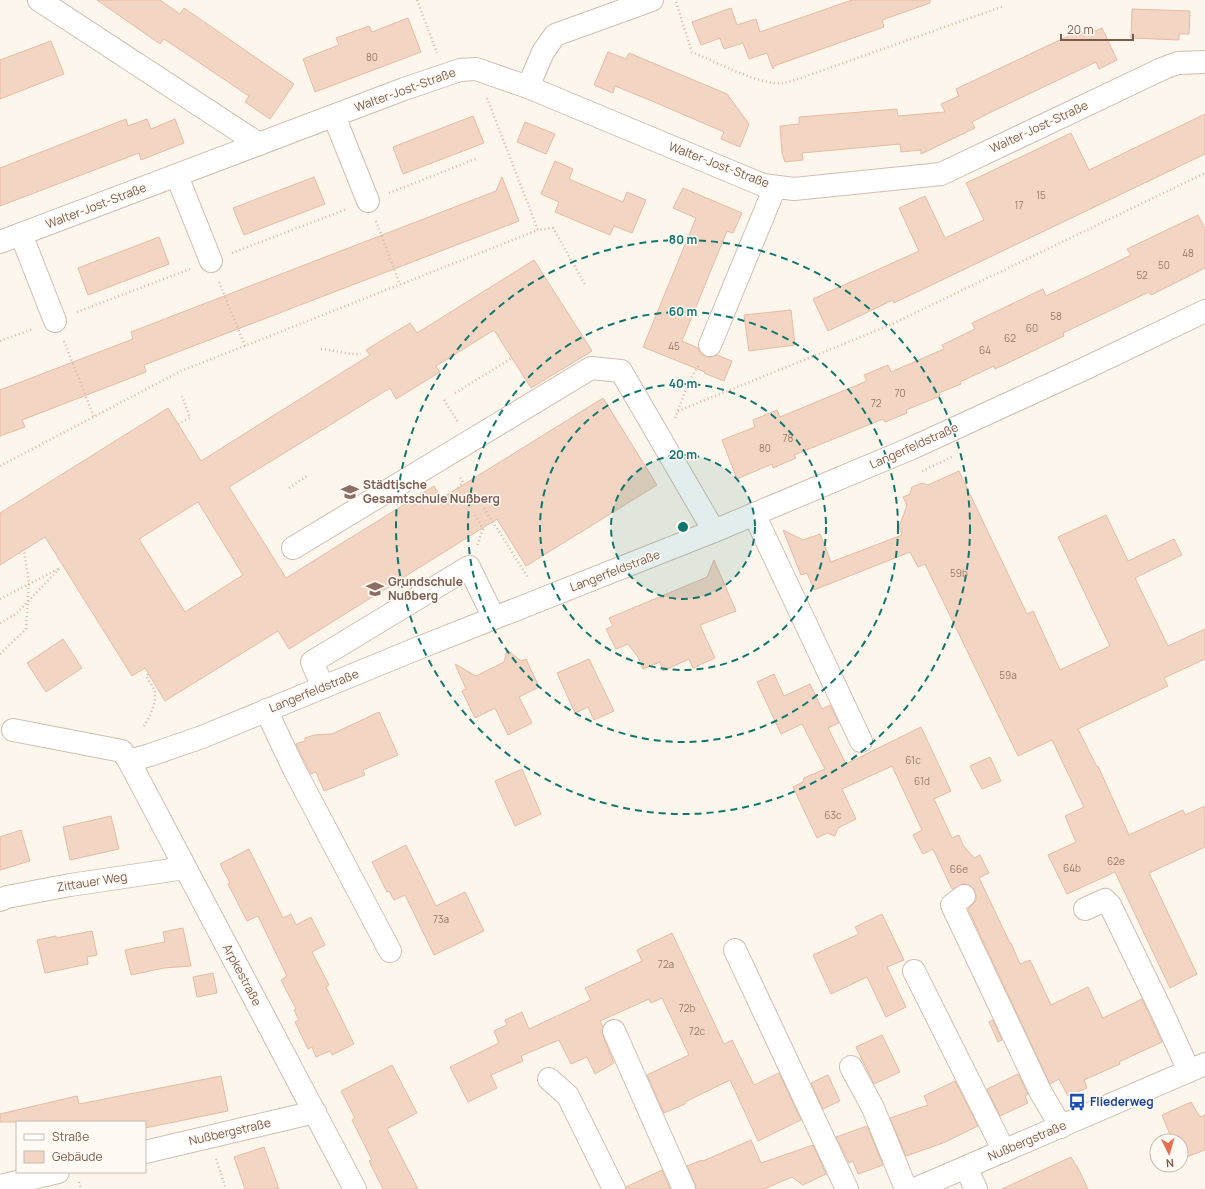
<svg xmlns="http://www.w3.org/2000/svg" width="1205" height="1189" font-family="Manrope,sans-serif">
	<rect width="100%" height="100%" fill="#fdf6ec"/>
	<!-- building -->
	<g fill="#f3d5c3" stroke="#e6bba3" fill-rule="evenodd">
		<polygon points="97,0 160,0 180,14 184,8 294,84 270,119 245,102 249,96 164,39 160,44"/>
		<polygon points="852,0 930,0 930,3 882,20 884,27 774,66 773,69 767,53 749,59 743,43 724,49 720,38 701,45 692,22 731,8 737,25 756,19 760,32"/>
		<polygon points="1132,9 1190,11 1189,34 1179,34 1179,40 1131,38"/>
		<polygon points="408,18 421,52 315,92 303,59 339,45 336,38 369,26 372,32"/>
		<polygon points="1102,28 1117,60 1099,69 1096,62 989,113 972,122 975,128 921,154 921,150 901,152 900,144 802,153 803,160 785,162 782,153 780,126 799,124 799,117 897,109 898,116 945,112 941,104 959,96 956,89 1081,30 1084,36"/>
		<polygon points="51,41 64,74 0,99 0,60"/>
		<polygon points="608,52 626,59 629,53 727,94 749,124 740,147 721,139 724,132 652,101 615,86 613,93 594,85"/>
		<polygon points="1205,114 1205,154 894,303 893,300 828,331 813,299 919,251 899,208 925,196 945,238 984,220 966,183 979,177 1071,133 1089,170"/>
		<polygon points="473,116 484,143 403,174 393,147"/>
		<polygon points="126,119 128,126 147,119 151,129 175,119 184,143 141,160 139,153 0,206 0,168"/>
		<polygon points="525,122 555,134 546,154 517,142"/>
		<polygon points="555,161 573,169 569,179 623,202 627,192 646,200 632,233 614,226 610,235 555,212 559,202 541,194"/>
		<polygon points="314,177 325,204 244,235 233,208"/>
		<polygon points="502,177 519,221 144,365 146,372 22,420 25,427 0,436 0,390 133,339 131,332 496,191"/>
		<polygon points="683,188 742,213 733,233 727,231 682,341 698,348 700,353 706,357 711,357 717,355 732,361 724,381 704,373 705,372 643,347 696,218 673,208"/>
		<polygon points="1198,215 1205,229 1205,268 1151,295 1149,292 1063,333 1064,336 1006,364 995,369 994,366 960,382 961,384 939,393 940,396 906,410 907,413 885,422 883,419 794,455 796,458 773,468 772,464 737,479 722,440 755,427 753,420 777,410 780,417 867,381 864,375 888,365 891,372 944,349 942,345 975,329 972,323 1043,289 1046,296 1088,276 1131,255 1127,249"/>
		<polygon points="159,237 169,264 88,295 78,268"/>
		<path d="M534 260 592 351 531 388 494 330 436 366 440 372 396 399 390 388 229 487 286 578 434 486 442 498 603 398 657 485 526 566 497 519 289 649 278 631 165 701 145 668 132 676 45 537 0 565V513L168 408 201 461 370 355 366 350 410 323 417 333ZM198 502 243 575 185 612 139 539Z"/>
		<polygon points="791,310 795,345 749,351 744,315"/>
		<polygon points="959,471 1027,614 1033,611 1060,670 1110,646 1058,537 1106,515 1128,561 1174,539 1182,555 1135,578 1168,646 1205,629 1205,659 1164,678 1168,686 1078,729 1097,767 1098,766 1129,835 1183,810 1185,815 1205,806 1205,847 1149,873 1197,974 1170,988 1115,872 1067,894 1048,855 1076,842 1065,816 1084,807 1052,740 1018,756 925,564 918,567 910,552 814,590 807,573 801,575 783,530 803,540 820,534 831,562 902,535 899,527 907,505 903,497 910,494 912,487 922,483 928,485"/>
		<polygon points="714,560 736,611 700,625 715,658 693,668 689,659 663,671 660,662 643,669 638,657 628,644 616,649 606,629 613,626 609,618 707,577"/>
		<polygon points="63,639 82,668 46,692 27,663"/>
		<polygon points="507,650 521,661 526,659 539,687 519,697 532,723 508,735 495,708 475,718 462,691 466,689 455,664 476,676 504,662"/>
		<polygon points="589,659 614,711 594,720 588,707 575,713 557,673"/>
		<polygon points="774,674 784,696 810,684 822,709 830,705 839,723 828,728 846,764 921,727 951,791 934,799 952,838 959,835 963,845 974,858 980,855 989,873 979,878 1010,943 1011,943 1020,964 1030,960 1051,1005 1088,987 1103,1018 1142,999 1162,1042 1119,1062 1120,1064 1084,1080 1087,1088 1068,1096 1059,1079 1050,1084 968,909 976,901 976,895 974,889 969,885 963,884 952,889 933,849 923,854 913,835 922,830 892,766 842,789 856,819 838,828 835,836 827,833 817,838 793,787 803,782 804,778 825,769 802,724 781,734 757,682"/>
		<polygon points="379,712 398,755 363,770 365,775 324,791 316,772 311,774 296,744 305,741 305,738 314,735 332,734"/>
		<polygon points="990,757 1001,781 982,789 970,766"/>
		<polygon points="522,769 541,814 515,826 495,781"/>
		<polygon points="111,816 119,849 70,860 63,827"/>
		<polygon points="21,830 30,861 0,870 0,837"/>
		<polygon points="406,845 436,906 465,892 484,931 434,955 405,895 394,900 389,891 387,892 372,862"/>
		<polygon points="249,849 283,918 291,914 296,925 311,917 325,945 312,952 329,985 326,987 354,1044 332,1055 330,1051 316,1057 312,1047 308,1049 295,1022 299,1020 294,1010 296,1009 281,980 287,976 258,916 247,921 228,884 230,883 220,864"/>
		<polygon points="882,914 904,960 887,967 906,1007 886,1017 867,977 831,994 813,955 859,934 855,927"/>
		<polygon points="183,928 191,966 164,968 131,975 125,950 165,942 163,932"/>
		<polygon points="92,931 97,955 87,957 88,964 45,973 37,940 56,936 56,938"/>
		<polygon points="672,933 724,1044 732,1040 754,1085 779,1073 801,1120 758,1141 730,1080 685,1102 685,1104 664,1113 647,1075 689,1055 662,998 651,1003 649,999 600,1021 603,1027 603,1036 614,1063 595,1074 587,1057 571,1064 559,1040 521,1056 523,1061 491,1075 497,1088 468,1102 450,1067 499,1043 494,1031 507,1025 505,1020 522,1012 529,1029 591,1000 585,988 642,961 637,950"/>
		<polygon points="213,973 217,993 197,997 193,977"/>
		<polygon points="993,1020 1002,1040 998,1042 989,1022"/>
		<polygon points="882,1035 900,1072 874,1084 856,1047"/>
		<polygon points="392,1065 417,1113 387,1129 418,1189 383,1189 369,1161 372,1160 352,1120 355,1118 341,1091"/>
		<polygon points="1018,1074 1028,1094 1025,1096 1028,1103 1000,1116 987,1089"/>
		<polygon points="828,1075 840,1101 823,1109 811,1083"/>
		<polygon points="221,1076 228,1111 145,1128 145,1122 0,1122 0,1114 77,1096 79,1104"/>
		<polygon points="955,1081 978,1126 943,1143 906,1156 890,1118 928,1105 924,1096"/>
		<polygon points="1191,1102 1200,1117 1205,1115 1205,1150 1181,1159 1181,1141 1163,1141 1171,1137 1162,1115"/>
		<polygon points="867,1126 883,1165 858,1174 853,1161 849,1163 836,1137"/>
		<polygon points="751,1140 761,1163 813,1145 826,1174 803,1185 792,1177 764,1189 696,1189 695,1184 687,1166 702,1160 703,1161"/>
		<polygon points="264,1147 279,1189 245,1189 234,1157"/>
		<polygon points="1071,1157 1076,1166 1077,1166 1088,1189 1002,1189"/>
		<polygon points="662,1170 670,1189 626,1189 626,1187"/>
	</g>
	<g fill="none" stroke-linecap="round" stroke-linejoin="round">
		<!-- minor casing -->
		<g stroke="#d1beb0" stroke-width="24">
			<g id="minor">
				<polyline points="39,0 259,144"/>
				<polyline points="528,87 543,52 555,35 652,0"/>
				<polyline points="334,116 368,201"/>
				<polyline points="177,176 211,261"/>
				<polyline points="21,234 55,321"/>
				<polyline points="0,242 404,89 460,70 476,69 528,87 763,185 794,189 941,174 1164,68 1178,63 1205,62"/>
				<polyline points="710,345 775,187"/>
				<polyline points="754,514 861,741"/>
				<polyline points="293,548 591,368 621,371 714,531"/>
				<polyline points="323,687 312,662 469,567 494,618"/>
				<polyline points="266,710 294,769 390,951"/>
				<polyline points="13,730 122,751 129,761 355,1189"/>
				<polyline points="129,761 150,755 202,737 416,649 714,531 912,448 1086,368 1205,311"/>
				<polyline points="964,896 952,905 1040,1091 1061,1127"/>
				<polyline points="0,900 7,897 70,885 185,868"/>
				<polyline points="1085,909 1105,900 1110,905 1163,1014 1189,1071"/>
				<polyline points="735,950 847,1189"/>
				<polyline points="914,971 1004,1151"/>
				<polyline points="614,1031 684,1189"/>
				<polyline points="851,1067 873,1108 906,1189"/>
				<polyline points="549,1079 568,1096 614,1189"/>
				<polyline points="145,1152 315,1112"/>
				<polyline points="966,1168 976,1189"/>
				<polyline points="0,1186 58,1172"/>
				<polyline points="915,1189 1205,1064"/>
			</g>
		</g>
		<!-- path -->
		<g stroke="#d9b8a5" stroke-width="2.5" stroke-dasharray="1 3" stroke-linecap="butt">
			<polyline points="417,0 437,53"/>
			<path d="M676 2 692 52C714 61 761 86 783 83 789 82 795 80 801 78L1004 6"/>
			<polyline points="487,98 538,230 553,228 586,286"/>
			<polyline points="389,193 478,158"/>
			<polyline points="376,221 400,285"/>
			<polyline points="232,253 347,209"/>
			<polyline points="219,282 245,346"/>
			<polyline points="77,312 190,269"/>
			<polyline points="0,341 33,329"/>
			<polyline points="64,341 94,417"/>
			<path d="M321 349C335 350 347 355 361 354"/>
			<polyline points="455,393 512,358"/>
			<polyline points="444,400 458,422"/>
			<polyline points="678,411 888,326 1205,173"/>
			<polyline points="675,418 689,381 699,365"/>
			<polyline points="178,424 190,418 182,396"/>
			<polyline points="0,466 181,371 538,230"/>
			<polyline points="922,471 954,456"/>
			<polyline points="289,488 307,476"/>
			<polyline points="458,488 463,482 459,476"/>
			<polyline points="484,508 529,579"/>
			<polyline points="475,515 483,529 477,546"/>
			<polyline points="0,599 58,569"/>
			<polyline points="0,623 16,614 61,567"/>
			<polyline points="0,654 26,629 29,584 24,550"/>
			<path d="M144 726C150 717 158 700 154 690 152 685 148 680 146 676L148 674"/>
			<polyline points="216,1159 226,1189"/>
			<polyline points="79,1182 81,1189"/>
		</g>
		<!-- minor -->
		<use href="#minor" stroke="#fff" stroke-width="22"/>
	</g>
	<!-- distance rings -->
	<circle cx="683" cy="527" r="72" fill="#0f766e" fill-opacity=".12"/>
	<g fill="none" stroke="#0f766e" stroke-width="2" stroke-dasharray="7 5">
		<circle cx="683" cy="527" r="72"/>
		<circle cx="683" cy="527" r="143"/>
		<circle cx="683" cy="527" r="215"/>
		<circle cx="683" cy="527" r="287"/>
	</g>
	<!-- icons -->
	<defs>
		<g id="school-bare" transform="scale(1.38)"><path d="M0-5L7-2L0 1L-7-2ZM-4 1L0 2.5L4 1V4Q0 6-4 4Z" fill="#8d6e63" stroke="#fffaf3" stroke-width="2.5" paint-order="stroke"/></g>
		<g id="bus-bare" transform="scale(1.38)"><path d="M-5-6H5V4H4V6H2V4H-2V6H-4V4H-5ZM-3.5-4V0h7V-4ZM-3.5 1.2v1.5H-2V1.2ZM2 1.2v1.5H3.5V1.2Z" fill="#1a4fb4" stroke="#fffaf3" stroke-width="2.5" paint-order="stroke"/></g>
	</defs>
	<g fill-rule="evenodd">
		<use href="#school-bare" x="350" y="492"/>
		<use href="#school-bare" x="375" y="589"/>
		<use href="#bus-bare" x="1077" y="1102"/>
	</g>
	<g text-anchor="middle" stroke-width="3" stroke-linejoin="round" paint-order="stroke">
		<!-- number labels -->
		<g font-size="10" fill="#987a6a">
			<text x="372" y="61">80</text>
			<text x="1041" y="199">15</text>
			<text x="1019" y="209">17</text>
			<text x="1188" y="257">48</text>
			<text x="1164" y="269">50</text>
			<text x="1142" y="279">52</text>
			<text x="1056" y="320">58</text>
			<text x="1032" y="332">60</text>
			<text x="1010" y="342">62</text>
			<text x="674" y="350">45</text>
			<text x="985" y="354">64</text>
			<text x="900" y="397">70</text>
			<text x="876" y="407">72</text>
			<text x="788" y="442">78</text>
			<text x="765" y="452">80</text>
			<text x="959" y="577">59b</text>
			<text x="1008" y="679">59a</text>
			<text x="913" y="764">61c</text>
			<text x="922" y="785">61d</text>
			<text x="833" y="819">63c</text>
			<text x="1116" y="865">62e</text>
			<text x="1072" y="872">64b</text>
			<text x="959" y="873">66e</text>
			<text x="441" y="923">73a</text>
			<text x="666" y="968">72a</text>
			<text x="687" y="1012">72b</text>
			<text x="697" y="1035">72c</text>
		</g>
		<!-- street labels -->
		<g font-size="12" fill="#7a5c4d" stroke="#fffaf3">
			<text transform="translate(405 90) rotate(-20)" y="4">Walter-Jost-Straße</text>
			<text transform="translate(1039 127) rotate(-25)" y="4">Walter-Jost-Straße</text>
			<text transform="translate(719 165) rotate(21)" y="4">Walter-Jost-Straße</text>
			<text transform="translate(96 206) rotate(-21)" y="4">Walter-Jost-Straße</text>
			<text transform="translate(914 446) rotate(-24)" y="4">Langerfeldstraße</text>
			<text transform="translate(615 571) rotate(-21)" y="4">Langerfeldstraße</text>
			<text transform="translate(314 691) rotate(-22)" y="4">Langerfeldstraße</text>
			<text transform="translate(92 882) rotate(-9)" y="4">Zittauer Weg</text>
			<text transform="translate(242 975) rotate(62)" y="4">Arpkestraße</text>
			<text transform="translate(230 1132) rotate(-13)" y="4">Nußbergstraße</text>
			<text transform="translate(1027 1141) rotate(-23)" y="4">Nußbergstraße</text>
		</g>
		<!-- education labels -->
		<g font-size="12" font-weight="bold" fill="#785e54" stroke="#fffaf3" text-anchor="start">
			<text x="363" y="489">Städtische<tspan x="363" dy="14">Gesamtschule Nußberg</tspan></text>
			<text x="388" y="586">Grundschule<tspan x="388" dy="14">Nußberg</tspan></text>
		</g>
		<!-- transit labels -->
		<g font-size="12" font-weight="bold" fill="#164399" stroke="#fffaf3" text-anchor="start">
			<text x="1090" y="1106">Fliederweg</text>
		</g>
	</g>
	<circle cx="683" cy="527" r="6" fill="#0f766e" stroke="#fffaf3" stroke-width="2"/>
	<g font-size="12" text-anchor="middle" font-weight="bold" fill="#0f766e" stroke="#fffaf3" stroke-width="3" stroke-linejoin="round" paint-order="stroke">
		<text x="683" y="244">80 m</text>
		<text x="683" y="316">60 m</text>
		<text x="683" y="388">40 m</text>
		<text x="683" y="459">20 m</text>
	</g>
	<!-- legend -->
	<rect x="16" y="1121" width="130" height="52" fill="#fffaf3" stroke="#cabbb1"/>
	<rect x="24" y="1134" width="20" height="6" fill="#ffffff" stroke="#cabbb1"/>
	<text x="52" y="1141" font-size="12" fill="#7a5c4d">Straße</text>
	<rect x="24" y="1151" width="20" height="12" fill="#f3d5c3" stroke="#cabbb1"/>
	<text x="52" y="1161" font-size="12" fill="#7a5c4d">Gebäude</text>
	<!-- north arrow -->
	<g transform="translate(1169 1153) rotate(175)"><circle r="19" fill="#fffaf3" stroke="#cabbb1"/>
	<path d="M0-3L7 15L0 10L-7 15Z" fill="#e76f51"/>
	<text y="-6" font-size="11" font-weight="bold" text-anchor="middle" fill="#7a5c4d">N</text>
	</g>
	<!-- scale -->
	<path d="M1061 34v6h72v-6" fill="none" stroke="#7a5c4d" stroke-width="2"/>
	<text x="1067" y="34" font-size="12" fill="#7a5c4d" stroke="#fffaf3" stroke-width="3" paint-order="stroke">20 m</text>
</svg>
